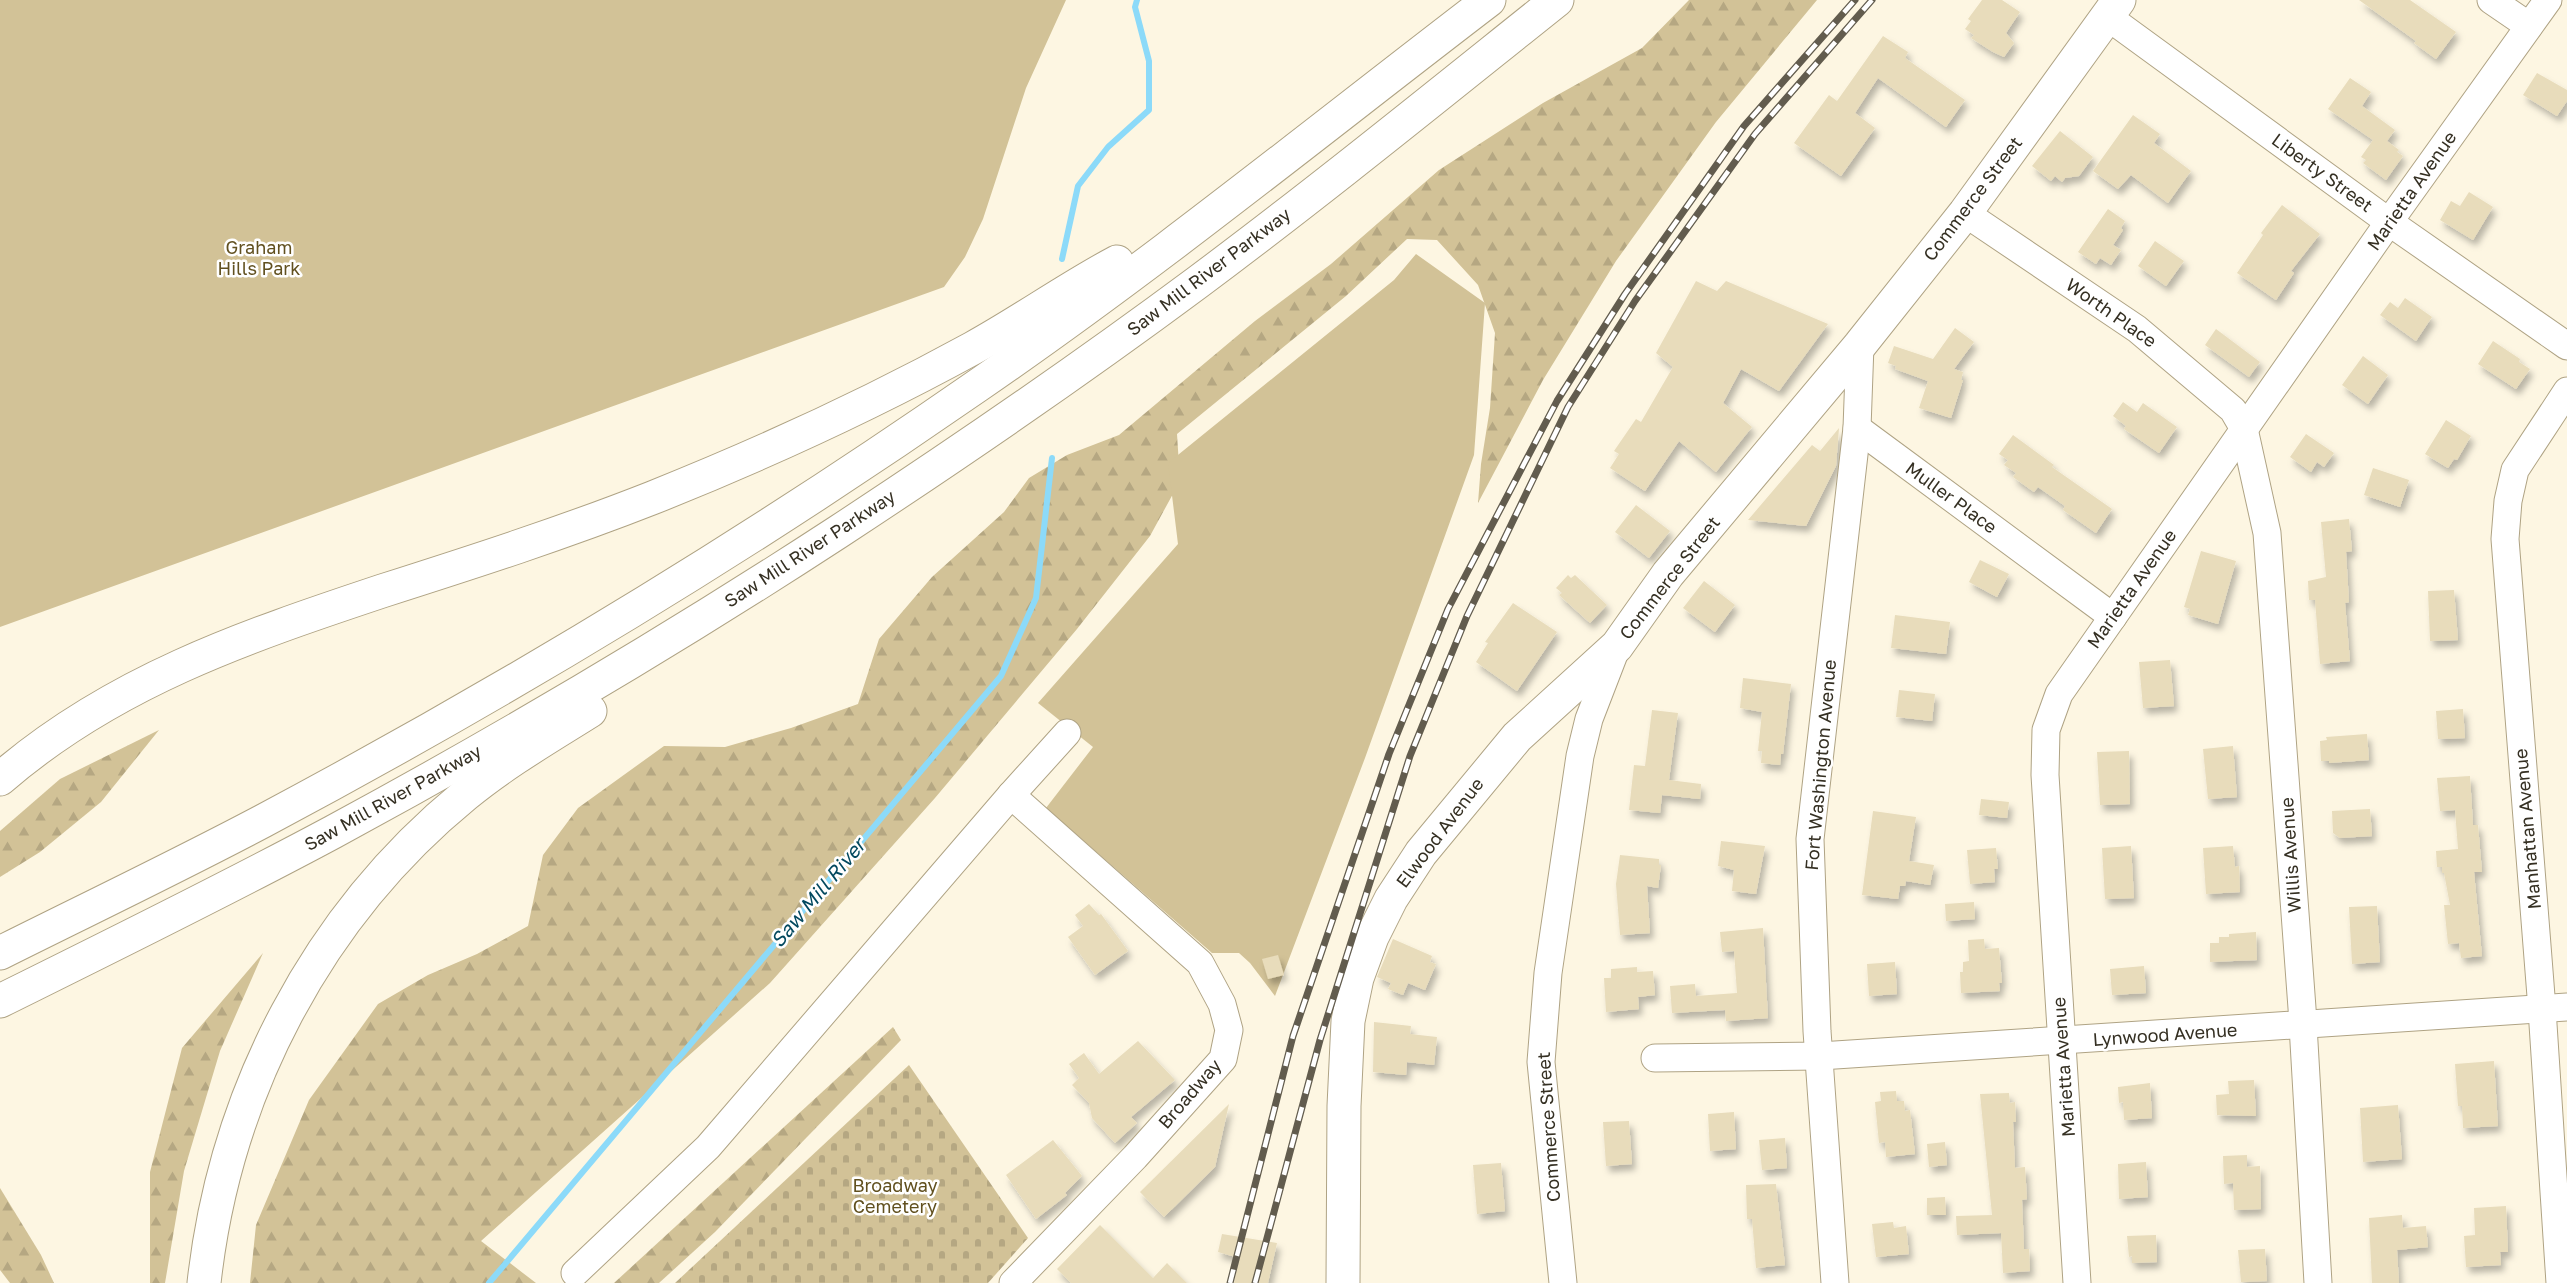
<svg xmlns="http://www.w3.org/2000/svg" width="2567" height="1283" font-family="'Golos Text',sans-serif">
	<defs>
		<pattern id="forest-firs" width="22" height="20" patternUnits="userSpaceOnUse" patternTransform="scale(1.5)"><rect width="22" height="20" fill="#d2c297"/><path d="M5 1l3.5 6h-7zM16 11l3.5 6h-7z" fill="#b5a782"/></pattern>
		<pattern id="cemetery-stones" width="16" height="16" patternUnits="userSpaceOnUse" patternTransform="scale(1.5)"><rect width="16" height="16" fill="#d2c297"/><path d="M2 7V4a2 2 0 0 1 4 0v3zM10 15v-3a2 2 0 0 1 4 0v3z" fill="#b5a782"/></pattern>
		<filter id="shadow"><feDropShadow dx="3.5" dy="6" stdDeviation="3" flood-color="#0004"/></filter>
	</defs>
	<rect width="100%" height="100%" fill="#fdf6e2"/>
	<!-- forest -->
	<g fill="url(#forest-firs)">
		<polygon points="1689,0 1817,0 1716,122 1616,261 1543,380 1478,503 1481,464 1490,408 1495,333 1478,285 1437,240 1407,239 1346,296 1177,434 1180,481 1150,536 1077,629 935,798 770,983 481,1241 536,1283 250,1283 256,1225 309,1100 378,1004 428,975 477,954 528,926 543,855 578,808 664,746 725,747 791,728 858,704 879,639 932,577 1004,512 1029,478 1067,455 1119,435 1255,321 1331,264 1439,170 1543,103 1642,48"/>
		<polygon points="159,730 101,802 40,852 0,877 0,831 60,779"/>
		<polygon points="263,953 220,1051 184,1171 165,1283 150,1283 150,1172 182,1048"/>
		<polygon points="893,1027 901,1040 715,1232 659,1283 614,1283"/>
		<polygon points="0,1188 41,1255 54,1283 10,1283 0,1270"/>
	</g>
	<!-- cemetery -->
	<polygon fill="url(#cemetery-stones)" points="909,1065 1028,1238 988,1283 675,1283"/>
	<!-- park -->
	<g fill="#d2c297">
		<polygon points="0,0 1066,0 1026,88 983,219 965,257 944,287 0,627"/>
		<polygon points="1416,254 1485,303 1474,455 1365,758 1275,996 1250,963 1239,953 1212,953 1046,808 1093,747 1038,703 1178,544 1168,463 1394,280"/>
	</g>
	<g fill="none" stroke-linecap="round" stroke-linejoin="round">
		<!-- stream -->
		<g stroke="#8cdaf9" stroke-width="6">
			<polyline points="1062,259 1078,186 1108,147 1149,110 1149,61 1135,7 1137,0"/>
			<polyline points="489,1283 1001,676 1036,598 1052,458"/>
		</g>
	</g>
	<!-- building -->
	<g fill="#e8dcbb" filter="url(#shadow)">
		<polygon points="1982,0 2002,0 2020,12 2006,33 2014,43 2004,57 1993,52 1971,38 1974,35 1965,29 1971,21 1968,19"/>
		<polygon points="2359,0 2410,0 2456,32 2436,59 2414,43 2416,41"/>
		<polygon points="1883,36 1908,52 1905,58 1965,100 1946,127 1878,78 1855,113 1875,128 1841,176 1794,143 1829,95 1837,101"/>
		<polygon points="2537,73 2567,90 2567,101 2557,116 2523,95"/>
		<polygon points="2350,78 2371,92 2362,106 2395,130 2387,141 2399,150 2397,152 2403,156 2386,180 2363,163 2366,160 2361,157 2373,140 2328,109"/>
		<polygon points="2133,115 2160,134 2154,143 2191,171 2168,203 2131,175 2118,189 2093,171"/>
		<polygon points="2060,131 2093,157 2079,176 2065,178 2062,182 2055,176 2051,181 2032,166"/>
		<polygon points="2469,192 2493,207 2473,240 2440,220 2451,201 2460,206"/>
		<polygon points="2282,205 2320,234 2291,271 2294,273 2276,300 2237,273 2263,235 2261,233"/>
		<polygon points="2108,209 2125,221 2121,228 2123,230 2113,245 2121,250 2111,265 2100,258 2096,264 2078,252"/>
		<polygon points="2155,241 2184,261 2166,286 2138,266"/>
		<polygon points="1696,281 1717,291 1726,281 1828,324 1779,391 1741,369 1723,403 1752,427 1716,472 1679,441 1645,491 1610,468 1619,454 1614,451 1636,419 1641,422 1673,367 1656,353"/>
		<polygon points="2405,298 2432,317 2416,341 2380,315 2390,302 2398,308"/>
		<polygon points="1955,328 1974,342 1954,369 1963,372 1961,380 1963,380 1951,418 1919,408 1928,381 1895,369 1896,366 1888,363 1894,346 1933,359"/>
		<polygon points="2216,329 2260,362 2249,377 2205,345"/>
		<polygon points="2493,341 2520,359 2519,362 2530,369 2516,389 2478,364"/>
		<polygon points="2363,356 2388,375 2368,404 2342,385"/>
		<polygon points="2123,402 2137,412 2143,403 2177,427 2159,453 2124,429 2126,426 2113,416"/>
		<polygon points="2446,420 2471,436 2457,460 2454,459 2448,468 2425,454"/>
		<polygon points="1839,428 1836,466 1806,526 1748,520 1812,445 1820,451"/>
		<polygon points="2306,434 2334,453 2324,467 2317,462 2311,472 2290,457"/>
		<polygon points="2013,435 2054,465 2052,467 2112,509 2096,533 2063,510 2065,506 2038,487 2034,492 2013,477 2016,473 2004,465 2008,460 1999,454"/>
		<polygon points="2373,468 2409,480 2400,507 2364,495"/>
		<polygon points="1636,505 1670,531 1649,558 1615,532"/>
		<polygon points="2349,519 2352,551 2346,552 2349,602 2345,603 2350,661 2320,664 2315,600 2309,600 2308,581 2326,577 2321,522"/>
		<polygon points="2201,551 2236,561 2218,624 2188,615 2190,609 2184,607"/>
		<polygon points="1980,560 2009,574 1997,597 1969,582"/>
		<polygon points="1568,575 1571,578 1575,575 1607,605 1590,623 1559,595 1562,593 1556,588"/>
		<polygon points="1704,581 1735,605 1715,632 1683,608"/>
		<polygon points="2454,590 2458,640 2430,641 2428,591"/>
		<polygon points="1513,603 1557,632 1517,691 1476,662 1488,643 1485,642"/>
		<polygon points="1895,615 1950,622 1946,654 1891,648"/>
		<polygon points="2170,660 2174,706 2143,708 2139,662"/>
		<polygon points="1743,678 1791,684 1783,754 1781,754 1780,765 1761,763 1762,751 1758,751 1762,712 1740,708"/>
		<polygon points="1899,690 1935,694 1932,721 1896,717"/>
		<polygon points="2463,709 2465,738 2438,739 2436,711"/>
		<polygon points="1652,710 1678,713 1669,780 1701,784 1700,799 1662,795 1660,813 1629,810 1634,765 1645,766"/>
		<polygon points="2367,734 2369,760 2329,763 2329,761 2321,761 2320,741 2327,740 2326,737"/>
		<polygon points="2233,746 2237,797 2208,799 2203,749"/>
		<polygon points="2129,751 2130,804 2100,805 2097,752"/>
		<polygon points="2470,776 2473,825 2478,825 2482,872 2474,872 2482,956 2461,958 2459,943 2448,944 2444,905 2450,905 2444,873 2442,873 2442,867 2437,867 2436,851 2458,849 2455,810 2440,811 2437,778"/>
		<polygon points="1981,799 2009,802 2007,818 1979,815"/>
		<polygon points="2370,809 2372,836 2340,838 2333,833 2332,811"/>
		<polygon points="1873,811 1916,817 1909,861 1934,865 1930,885 1906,881 1905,886 1900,886 1898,899 1862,895"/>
		<polygon points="1721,841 1765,846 1756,894 1732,891 1734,870 1718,866"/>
		<polygon points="2131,846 2134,898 2105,899 2102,848"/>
		<polygon points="2233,846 2235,867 2239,866 2240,892 2206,894 2203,848"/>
		<polygon points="1996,848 1998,869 1994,869 1995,882 1970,884 1967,850"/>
		<polygon points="1620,855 1659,859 1659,865 1661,865 1658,888 1647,886 1650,933 1620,935 1616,884"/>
		<polygon points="1974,902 1975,919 1946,921 1945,904"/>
		<polygon points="1089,904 1099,915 1101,914 1128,951 1095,975 1068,937 1083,926 1075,915"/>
		<polygon points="2377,906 2380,962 2352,964 2349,907"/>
		<polygon points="1763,928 1768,1018 1726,1021 1725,1010 1672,1013 1670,986 1695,984 1696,996 1737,993 1734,951 1722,952 1720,932"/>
		<polygon points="2256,932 2257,960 2210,962 2210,943 2219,943 2219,937 2229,937 2229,934"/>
		<polygon points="1393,939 1432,956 1430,962 1436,964 1425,990 1408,983 1403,995 1388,989 1391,983 1377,977"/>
		<polygon points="1984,939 1985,949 1999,948 2002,983 1999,983 2000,991 1961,993 1960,972 1963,972 1963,962 1969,961 1968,940"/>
		<polygon points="1278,955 1284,975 1268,979 1262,959"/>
		<polygon points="1895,962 1897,994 1869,996 1867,964"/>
		<polygon points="2144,966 2146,993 2112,995 2110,969"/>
		<polygon points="1637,967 1637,972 1653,971 1655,995 1638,997 1639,1009 1606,1012 1604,978 1611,978 1611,969"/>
		<polygon points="1374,1022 1411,1026 1410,1034 1437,1037 1434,1065 1407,1062 1406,1075 1373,1072"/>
		<polygon points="1138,1041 1175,1080 1131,1117 1137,1123 1115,1143 1092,1118 1089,1103 1072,1085 1079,1078 1069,1064 1084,1053 1099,1074"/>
		<polygon points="2494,1061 2498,1126 2463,1128 2462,1106 2458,1106 2455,1064"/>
		<polygon points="2254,1080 2256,1116 2217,1115 2216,1095 2229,1094 2228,1081"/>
		<polygon points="2150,1083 2152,1118 2124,1120 2123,1102 2119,1103 2118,1087"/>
		<polygon points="1896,1091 1897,1101 1904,1101 1905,1111 1910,1110 1915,1154 1886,1157 1885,1142 1879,1143 1875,1102 1881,1101 1880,1092"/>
		<polygon points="2009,1093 2010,1103 2015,1102 2016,1122 2013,1122 2015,1168 2025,1167 2027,1199 2022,1200 2024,1249 2029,1249 2030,1271 2003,1273 2001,1233 1957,1235 1956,1216 1992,1215 1980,1094"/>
		<polygon points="1229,1104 1215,1167 1164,1217 1140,1192"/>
		<polygon points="2398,1105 2402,1159 2363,1162 2360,1108"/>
		<polygon points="1734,1112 1736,1149 1710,1151 1708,1114"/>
		<polygon points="1629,1121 1632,1164 1606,1166 1603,1122"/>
		<polygon points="1785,1138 1787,1168 1762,1170 1759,1140"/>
		<polygon points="1053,1140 1082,1176 1065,1193 1067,1195 1036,1219 1006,1175"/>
		<polygon points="1945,1142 1947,1165 1929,1167 1927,1144"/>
		<polygon points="2247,1155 2247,1167 2260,1166 2261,1209 2234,1210 2233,1183 2224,1184 2223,1156"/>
		<polygon points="2146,1162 2148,1197 2119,1199 2118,1164"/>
		<polygon points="1501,1163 1505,1211 1477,1214 1473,1165"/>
		<polygon points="1776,1184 1785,1265 1756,1268 1752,1219 1747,1219 1746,1185"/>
		<polygon points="1945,1197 1946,1215 1927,1215 1927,1198"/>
		<polygon points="2506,1206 2508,1252 2500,1252 2501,1265 2466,1267 2464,1236 2475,1235 2474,1208"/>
		<polygon points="2402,1215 2403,1228 2426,1226 2428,1247 2397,1250 2399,1283 2372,1283 2369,1218"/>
		<polygon points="1893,1222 1894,1228 1906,1226 1909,1254 1876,1257 1872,1224"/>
		<polygon points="1100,1225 1153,1278 1167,1263 1187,1283 1071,1283 1057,1269"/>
		<polygon points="1222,1234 1277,1243 1268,1283 1234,1283 1239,1258 1218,1252"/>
		<polygon points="2156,1235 2157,1262 2132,1263 2132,1256 2129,1257 2127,1236"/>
		<polygon points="2265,1249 2267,1281 2241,1282 2238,1250"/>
	</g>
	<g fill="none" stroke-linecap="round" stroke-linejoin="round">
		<!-- minor casing -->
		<g stroke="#afa384" stroke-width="29">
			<g id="minor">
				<polyline points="2491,0 2529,26"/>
				<polyline points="2108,17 2389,222 2567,346"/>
				<polyline points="1965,213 2137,329 2233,410 2244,429 2267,533 2302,1008 2318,1283"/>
				<polyline points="1857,428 2113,617"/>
				<polyline points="1011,795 1200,963 1222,1004 1229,1030 1223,1059 1135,1157 1013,1283"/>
				<polyline points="1655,1058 1820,1056 2567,1007"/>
				<polyline points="575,1273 708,1147 1011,795 1067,733"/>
				<polyline points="1563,1283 1541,1062 1548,973 1580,756 1589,719 1616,649"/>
				<polyline points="1835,1283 1817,1031 1810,839 1857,428 1860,345"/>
				<polyline points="2077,1283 2045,775 2046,730 2059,694 2389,222 2548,0"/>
				<polyline points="2560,1283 2542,1009 2505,539 2508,501 2515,470 2567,391"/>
			</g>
		</g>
		<!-- major casing -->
		<g stroke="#afa384" stroke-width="35">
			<polyline id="major" points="1343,1283 1344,1106 1348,1021 1357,978 1372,937 1391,899 1421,853 1517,737 1617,646 1668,574 1860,345 1965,213 2119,0"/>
		</g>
		<!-- highway casing -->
		<g stroke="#afa384" stroke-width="35">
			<g id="highway">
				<path d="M0 779C112 682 244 637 382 591 473 562 563 533 652 498 762 454 869 405 973 348 1022 321 1068 288 1117 262"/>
				<path d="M0 953C88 909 176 867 263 821 509 690 748 545 977 386 1153 265 1319 130 1489 0"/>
				<path d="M0 1001C111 946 223 891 333 832 505 739 674 639 838 532 960 452 1081 369 1198 282 1320 191 1438 95 1557 0"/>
				<path d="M204 1283C225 1093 317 916 465 795 504 763 547 738 590 711"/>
			</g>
		</g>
		<!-- minor -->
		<use href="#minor" stroke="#fff" stroke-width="27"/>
		<!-- major -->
		<use href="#major" stroke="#fff" stroke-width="33"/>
		<!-- highway -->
		<use href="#highway" stroke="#fff" stroke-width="33"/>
		<!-- rail casing -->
		<g stroke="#625c4e" stroke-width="7">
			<g id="rail">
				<polyline points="1230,1283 1293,1036 1389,754 1448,609 1557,401 1625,294 1744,126 1855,0"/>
				<polyline points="1255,1283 1320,1040 1410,756 1467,616 1568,407 1635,301 1755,134 1872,0"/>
			</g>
		</g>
		<!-- rail -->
		<use href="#rail" stroke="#fff" stroke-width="4.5" stroke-dasharray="14" stroke-linecap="butt"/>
	</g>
	<g text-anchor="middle" stroke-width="5" stroke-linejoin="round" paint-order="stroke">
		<!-- street labels -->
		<g font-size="18" fill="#353023" stroke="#fff">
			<text transform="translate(2322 173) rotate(36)" y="6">Liberty Street</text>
			<text transform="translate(2412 191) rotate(-55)" y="6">Marietta Avenue</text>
			<text transform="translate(1973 199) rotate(-53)" y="6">Commerce Street</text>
			<text transform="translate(1209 272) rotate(-37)" y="6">Saw Mill River Parkway</text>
			<text transform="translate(2111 313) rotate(35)" y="6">Worth Place</text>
			<text transform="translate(1951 498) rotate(36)" y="6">Muller Place</text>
			<text transform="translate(810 549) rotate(-33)" y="6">Saw Mill River Parkway</text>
			<text transform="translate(1670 578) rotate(-52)" y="6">Commerce Street</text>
			<text transform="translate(2132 589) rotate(-55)" y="6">Marietta Avenue</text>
			<text transform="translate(1821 765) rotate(-85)" y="6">Fort Washington Avenue</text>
			<text transform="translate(393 798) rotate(-29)" y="6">Saw Mill River Parkway</text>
			<text transform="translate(2528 829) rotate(-95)" y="6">Manhattan Avenue</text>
			<text transform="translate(1440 833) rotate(-53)" y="6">Elwood Avenue</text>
			<text transform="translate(2291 855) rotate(-94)" y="6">Willis Avenue</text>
			<text transform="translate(2165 1035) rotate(-4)" y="6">Lynwood Avenue</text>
			<text transform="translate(2064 1067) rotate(-94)" y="6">Marietta Avenue</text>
			<text transform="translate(1190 1094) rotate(-49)" y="6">Broadway</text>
			<text transform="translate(1549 1127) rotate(-94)" y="6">Commerce Street</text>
		</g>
		<!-- park labels -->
		<g font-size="18" fill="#61501f" stroke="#fff">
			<text x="259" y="254">Graham<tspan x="259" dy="21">Hills Park</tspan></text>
			<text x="895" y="1192">Broadway<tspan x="895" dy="21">Cemetery</tspan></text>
		</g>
		<!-- water labels -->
		<g font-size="20" font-style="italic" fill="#03495f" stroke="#fff">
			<text transform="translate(818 893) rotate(-50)" y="7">Saw Mill River</text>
		</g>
	</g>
</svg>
